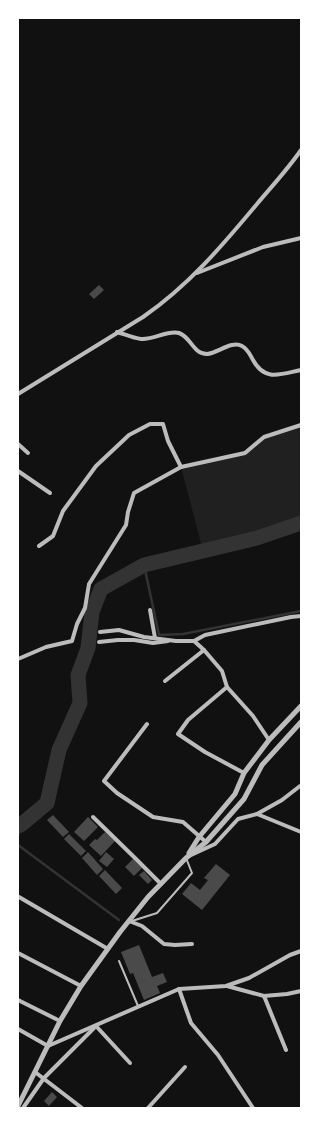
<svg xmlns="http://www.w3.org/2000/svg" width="319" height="1126" font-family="'Alegreya Sans',sans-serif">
	<rect width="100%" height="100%" fill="#111"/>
	<!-- green -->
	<polygon fill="#202020" points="301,425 301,523 257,538 203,551 181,467 245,453 264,437"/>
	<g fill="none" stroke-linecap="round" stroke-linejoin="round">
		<!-- stream -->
		<g stroke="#333" stroke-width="2.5">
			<polyline points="144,565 159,635 183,634 301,611"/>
			<polyline points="18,835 22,824"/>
			<polyline points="18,845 119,920"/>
		</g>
		<!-- river -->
		<polyline stroke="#333" stroke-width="15" points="18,826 22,824 47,803 59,750 80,703 78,675 88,648 92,612 101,589 144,565 257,538 301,523"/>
	</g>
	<!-- building -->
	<g fill="#4a4a4a">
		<polygon points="99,285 104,290 94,299 89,294"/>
		<polygon points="53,815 69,832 63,837 47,820"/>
		<polygon points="88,817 98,827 84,841 74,832"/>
		<polygon points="105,832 115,841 101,856 89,845 95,839 97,840"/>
		<polygon points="69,834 86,851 81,856 64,839"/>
		<polygon points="88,852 103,869 97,875 82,858"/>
		<polygon points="106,852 114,859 107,867 99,861"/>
		<polygon points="133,859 142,868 134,876 125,867"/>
		<polygon points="216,864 230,875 202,910 182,894 191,883 200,890 208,880 204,878"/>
		<polygon points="105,870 122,888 116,894 99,876"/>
		<polygon points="144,871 152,880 148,884 139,875"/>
		<polygon points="139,945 152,977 163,973 167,982 157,986 160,993 144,1000 133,973 130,974 121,952"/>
		<polygon points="52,1092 57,1097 49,1106 44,1101"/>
	</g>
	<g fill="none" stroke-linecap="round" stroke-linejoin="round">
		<!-- service -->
		<g stroke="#bcbcbc" stroke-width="2">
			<polyline points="132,921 157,913 192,873 186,858"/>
			<polyline points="119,961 138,1006"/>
		</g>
		<!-- minor -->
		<g stroke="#bcbcbc" stroke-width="4">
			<polyline points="197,273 263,247 301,238"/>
			<path d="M117 332C124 334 133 338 141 339 154 340 167 330 179 333 191 337 193 354 207 354 218 353 232 340 242 346 248 349 250 355 253 360 265 382 281 374 301 370"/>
			<path d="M18 394 143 317C188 286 222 246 257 204 272 186 288 169 301 150"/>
			<polyline points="18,444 28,453"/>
			<polyline points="18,471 50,493"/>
			<polyline points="39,546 53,536 63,511 96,466 129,435 150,424 163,424 168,441 181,467"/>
			<polyline points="150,610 155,638"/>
			<polyline points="100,632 119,630 144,637 176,641 194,641 205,635 291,617 301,616"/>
			<polyline points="194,641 204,650 222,671 227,687 253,716 269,740"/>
			<polyline points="99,642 118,640 134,640 153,643 168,641"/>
			<polyline points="18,659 46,647 72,641 77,624 85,608 89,584 126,525 128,512 134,493 181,467 245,453 264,437 301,425"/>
			<polyline points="165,681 204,650"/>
			<polyline points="227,687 188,720 178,734 205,752 244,773"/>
			<polyline points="147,724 104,781 117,793 153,817 183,822 206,842"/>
			<polyline points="257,814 301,832"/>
			<polyline points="93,817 135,858 161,884"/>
			<polyline points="191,855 215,844 238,819 257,814 282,800 300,786"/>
			<polyline points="19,897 108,949"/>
			<polyline points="129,921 142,926 164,944 175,945 192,944"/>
			<polyline points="18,953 81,986"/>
			<polyline points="227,986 264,996 287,994 301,991"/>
			<polyline points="179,989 191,1023 218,1055 253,1108"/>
			<polyline points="264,996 286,1050"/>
			<polyline points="18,1000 60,1021"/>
			<polyline points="96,1026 130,1063"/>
			<polyline points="18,1029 48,1046 179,989 226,986 249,978 290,955 301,951"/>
			<polyline points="35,1072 82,1108"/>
			<polyline points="23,1108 44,1078 94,1028"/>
			<polyline points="148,1108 185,1067"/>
		</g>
		<!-- tertiary -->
		<g stroke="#bcbcbc" stroke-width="5">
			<polyline points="189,853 199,837 235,794 244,773 269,740 301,706"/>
			<polyline points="18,1106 60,1021 81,986 120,932 148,897 186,858 206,842 244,799 262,765 301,722"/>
		</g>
	</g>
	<!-- border -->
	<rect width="319" height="1126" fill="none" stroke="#ffffff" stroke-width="38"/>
</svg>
